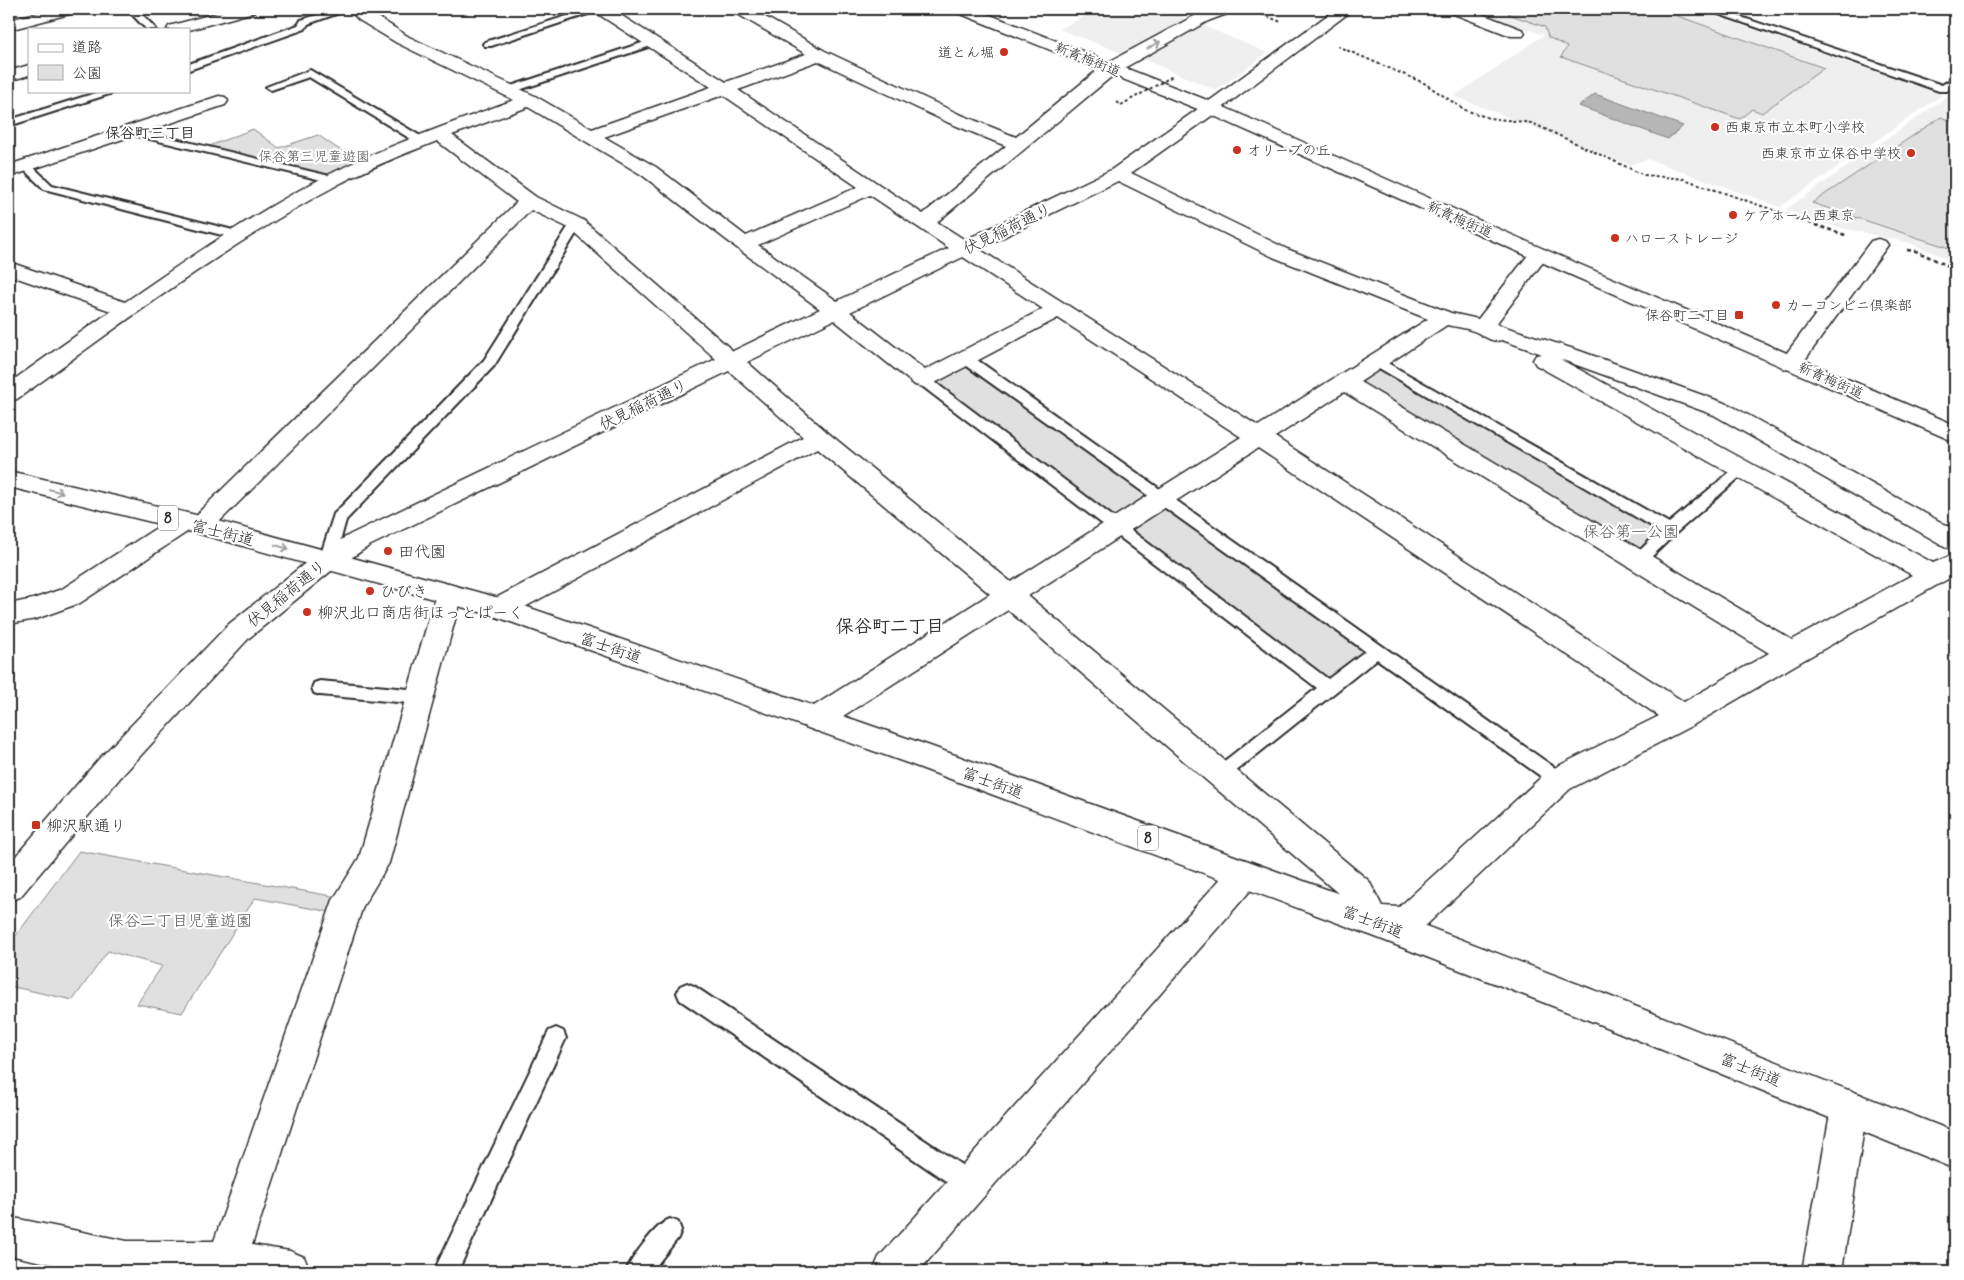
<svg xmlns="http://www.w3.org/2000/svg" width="1964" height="1280" font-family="Mynerve,'Klee One',sans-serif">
	<rect width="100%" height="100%" fill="#fff"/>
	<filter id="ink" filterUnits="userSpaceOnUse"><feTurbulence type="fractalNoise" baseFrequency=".02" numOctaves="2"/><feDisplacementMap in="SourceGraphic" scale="10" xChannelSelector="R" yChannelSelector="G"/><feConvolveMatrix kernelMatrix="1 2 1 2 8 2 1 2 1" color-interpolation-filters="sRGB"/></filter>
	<g filter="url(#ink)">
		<!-- built -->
		<g fill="#efefef">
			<polygon points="1100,9 1164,9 1184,17 1184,20 1125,54 1059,29"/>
			<polygon points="1503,9 1694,9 1942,95 1780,207 1648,159 1629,165 1454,96 1544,35 1491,16"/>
			<polygon points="1199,24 1268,53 1216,90 1140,58"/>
			<polygon points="1955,91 1955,262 1910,243 1829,225 1785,210"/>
		</g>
		<!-- green -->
		<g fill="#e0e0e0" stroke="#868686">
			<polygon points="1517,9 1658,9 1824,68 1762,113 1752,109 1740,119 1561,57 1567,47 1548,37 1545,27 1508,14"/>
			<polygon points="1941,117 1955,123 1955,250 1812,203"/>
			<polygon points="253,129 279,148 318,135 363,166 334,180 204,148"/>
			<polygon points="965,358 1376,651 1328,688 923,380"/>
			<polygon points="1377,361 1670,530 1639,560 1343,382"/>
			<polygon points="79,851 343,898 336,913 255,898 182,1013 137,1004 162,966 108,951 73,1000 9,986 9,945"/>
		</g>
		<!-- water -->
		<polygon fill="#b6b6b6" stroke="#7e7e7e" points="1595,94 1683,126 1668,139 1579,106"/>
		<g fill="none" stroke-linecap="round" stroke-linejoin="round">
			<!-- service casing -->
			<g stroke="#2b2b2b" stroke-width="4">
				<g id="service">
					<polygon points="127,9 137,9 156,29 146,29"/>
					<polygon points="336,9 350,9 308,24 305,29 189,70 189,64 298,25 301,20"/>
					<polygon points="589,9 603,9 491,46 485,46 483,44 485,42"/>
					<polygon points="1704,9 1717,9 1942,85 1955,77 1955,85 1947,91 1939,91"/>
					<polygon points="654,39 657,40 657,44 513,92 509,93 504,90 505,88"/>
					<polygon points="310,70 427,140 428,142 423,145 419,144 309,77 271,90 266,87"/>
					<polygon points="102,91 119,91 9,126 9,120"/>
					<polygon points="129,128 334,177 340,180 334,183 125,133 124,131"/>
					<polygon points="25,162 29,163 52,185 245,233 247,236 241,240 44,189 19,165"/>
					<polygon points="576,221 582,224 494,366 346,520 335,560 332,564 327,566 322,564 319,560 334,514 484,360 570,224"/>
					<polygon points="965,354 970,355 1565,775 1568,780 1565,785 1559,787 1553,785 1377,659 1225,780 1219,782 1213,780 1210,775 1213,770 1317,688 918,383 916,380 918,377 928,377 1328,679 1365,651 960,361 958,358"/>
					<polygon points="1377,357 1669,523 1737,466 1747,466 1749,469 1675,534 1644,564 1639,566 1634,564 1631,560 1634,556 1660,531 1372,364 1370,361 1372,358"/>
					<polygon points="320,681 420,690 426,692 428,697 426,702 420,704 320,695 314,693 312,688 314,683"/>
					<polygon points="687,983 694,986 978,1176 981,1184 978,1192 970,1195 962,1192 680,1000 677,993 680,986"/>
					<polygon points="556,1028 563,1031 566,1038 458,1271 434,1271 549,1031"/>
					<path d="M670 1219 678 1222 681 1230 678 1238 652 1271H626C632 1257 656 1224 670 1219Z"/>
				</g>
			</g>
			<!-- minor casing -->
			<g stroke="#2b2b2b" stroke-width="3">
				<g id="minor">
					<polygon points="53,9 79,9 77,12 9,30 9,20"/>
					<polygon points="231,9 256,9 254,12 189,30 167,29 169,26"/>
					<path d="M348 9H365L409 37 535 96 592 129 711 87 595 12 593 9H611L726 82 806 54 734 12 732 9H751L825 51 959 114 1016 137 1105 64 1196 15 1212 9H1234L1232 12 1208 21 1117 72 937 222 965 240 1111 170 1205 104 1211 103 1217 104 1220 108 1217 112 1131 173 1287 249 1451 313 1478 319 1532 250 1539 248 1546 250 1549 254 1496 324 1580 351 1730 405 1955 530V550L1946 547 1714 415 1560 359 1933 563 1955 554V575L1802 661 1693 725 1570 789 1418 933C1400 939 1379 938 1361 932L1347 901 1008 610 826 727 816 731 806 727 802 719 806 711 990 594 817 449 510 615 500 618 490 615 487 608 490 601 803 437 729 371 369 546C353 556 336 572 318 567L314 560 318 553 351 534 716 359 569 228 531 210 219 522 210 525 201 522 197 516 201 510 517 202 437 141C404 154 371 167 339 184 225 245 122 324 17 399L9 401V383L111 311 9 275V262L125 302C191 257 257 211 328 175 388 145 452 123 514 100L397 43 359 20ZM818 61 947 122 1006 146 923 214 738 90ZM723 95 858 187 746 236 656 167 604 137ZM528 107 642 175 737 248 820 309 733 351 583 220 536 197 452 135ZM1118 181 1273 257 1428 319 1258 426 979 249ZM870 195 949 248 837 301 758 245ZM963 257 1043 309 925 370 850 312ZM1058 318 1241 437 1011 582 827 432 747 362 834 320 915 385 923 387 931 385ZM1447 325C1456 327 1467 328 1476 332 1485 336 1491 343 1502 340L1542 354 1536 355 1533 360 1536 365 1912 575 1792 640 1360 382ZM1344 392 1769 653 1684 702 1275 437ZM1258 448 1659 716 1548 771 1399 907 1382 906 1369 881 1028 596Z"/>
					<polygon points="1447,9 1469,9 1523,30 1525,33 1523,36 1511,36 1449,12"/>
					<polygon points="29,65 29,75 9,81 9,71"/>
					<polygon points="219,96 225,97 228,101 225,105 9,177 9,165"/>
					<polygon points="1878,239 1885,241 1888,245 1799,368 1791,370 1783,368 1780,363 1783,358 1871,241"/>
					<polygon points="184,513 193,516 197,522 193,528 80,603 36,619 9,624 9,604 33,599 62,589 175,516"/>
					<polygon points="449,584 458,587 462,594 389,863 363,906 252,1245 290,1251 304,1257 310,1271 84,1271 9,1255 9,1217 127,1241 214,1241 333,900 359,858 436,594 440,587"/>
					<polygon points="1245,860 1256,864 1261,874 1256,884 919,1271 873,1271 879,1257 1234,864"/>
					<polygon points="1849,1090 1862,1095 1867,1108 1842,1271 1802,1271 1831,1108 1836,1095"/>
				</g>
			</g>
			<!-- tertiary casing -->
			<g stroke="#2b2b2b" stroke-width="3">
				<g id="tertiary">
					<polygon points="1336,9 1354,9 1217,112 1211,113 1205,112 1202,108 1205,104"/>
					<polygon points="327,551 336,553 340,560 336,567 249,638 120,778 20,897 9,901 9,864 98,760 229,624 318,553"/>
				</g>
			</g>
			<!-- secondary casing -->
			<g stroke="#2b2b2b" stroke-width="3">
				<polygon id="secondary" points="954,9 975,9 1217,104 1546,250 1955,425 1955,442 1532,258 1205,112 956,12"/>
			</g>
			<!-- primary casing -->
			<g stroke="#2b2b2b" stroke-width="3">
				<polygon id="primary" points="9,471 200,516 510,601 930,746 1373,906 1604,994 1955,1132 1955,1169 1596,1023 1365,933 910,764 494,616 200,534 9,487"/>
			</g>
			<!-- path-far1 -->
			<g stroke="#2b2b2b" stroke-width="2" stroke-dasharray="3 2.5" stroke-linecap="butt">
				<polyline points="1252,10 1281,22"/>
				<polyline points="1337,46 1424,83 1465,110 1489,118 1532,123 1644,175 1684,179 1799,219"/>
				<polyline points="1117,102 1121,105"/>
			</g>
			<!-- path -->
			<g stroke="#2b2b2b" stroke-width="2.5" stroke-dasharray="4 3" stroke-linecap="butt">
				<polyline points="1795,218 1848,236"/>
				<polyline points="1907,250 1916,251 1955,269"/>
			</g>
			<!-- service -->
			<use href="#service" fill="#fff" fill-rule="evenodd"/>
			<!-- minor -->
			<use href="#minor" fill="#fff" fill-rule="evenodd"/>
			<!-- tertiary -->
			<use href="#tertiary" fill="#fff" fill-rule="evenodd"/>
			<!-- secondary -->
			<use href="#secondary" fill="#fff" fill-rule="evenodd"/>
			<!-- primary -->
			<use href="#primary" fill="#fff" fill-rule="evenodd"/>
			<!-- path-bridge -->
			<polyline stroke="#2b2b2b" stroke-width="2" stroke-dasharray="3 2.5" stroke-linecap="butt" points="1121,105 1173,76"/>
		</g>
		<!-- one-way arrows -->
		<defs><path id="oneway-shaft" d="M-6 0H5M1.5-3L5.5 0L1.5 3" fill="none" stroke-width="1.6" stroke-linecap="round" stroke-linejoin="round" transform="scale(1.25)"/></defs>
		<g stroke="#a0a0a0">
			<use href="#oneway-shaft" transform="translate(1154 45) rotate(-29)"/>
			<use href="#oneway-shaft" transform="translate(56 491) rotate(14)"/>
			<use href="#oneway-shaft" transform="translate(282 547) rotate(15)"/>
		</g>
	</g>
	<!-- markers -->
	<g fill="#c8321e" stroke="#fff" stroke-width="2">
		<circle cx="1004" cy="52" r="5"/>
		<circle cx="1715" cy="127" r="5"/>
		<circle cx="1237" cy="150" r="5"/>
		<circle cx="1911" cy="153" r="5"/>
		<circle cx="1733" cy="215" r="5"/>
		<circle cx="1615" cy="238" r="5"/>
		<circle cx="1776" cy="305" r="5"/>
		<rect x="1734" y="310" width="10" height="10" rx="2.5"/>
		<circle cx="388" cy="551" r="5"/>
		<circle cx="370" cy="591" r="5"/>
		<circle cx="307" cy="612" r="5"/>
		<rect x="31" y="820" width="10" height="10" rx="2.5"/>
	</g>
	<g text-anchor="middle" stroke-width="4.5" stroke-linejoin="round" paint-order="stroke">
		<!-- far-poi labels -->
		<g font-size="14" fill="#2b2b2b" stroke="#fff" text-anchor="start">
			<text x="994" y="57" text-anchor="end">道とん堀</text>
			<text x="1725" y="132">西東京市立本町小学校</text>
			<text x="1247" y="155">オリーブの丘</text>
			<text x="1901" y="158" text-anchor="end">西東京市立保谷中学校</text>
			<text x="1743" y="220">ケアホーム西東京</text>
			<text x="1625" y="243">ハローストレージ</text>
			<text x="1786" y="310">カーコンビニ倶楽部</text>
			<text x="1729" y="320" text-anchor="end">保谷町二丁目</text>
		</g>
		<!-- far-street labels -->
		<g font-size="14" fill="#2b2b2b" stroke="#fff">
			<text transform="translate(1088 59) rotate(22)" y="5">新青梅街道</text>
			<text transform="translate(1460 219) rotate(24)" y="5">新青梅街道</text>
			<text transform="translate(1831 380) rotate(24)" y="5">新青梅街道</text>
		</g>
		<!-- far-park labels -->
		<g font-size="14" fill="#585858" stroke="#fff">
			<text x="314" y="161">保谷第三児童遊園</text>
		</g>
		<!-- far-neighbourhood labels -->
		<g font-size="15" font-weight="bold" fill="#2b2b2b" stroke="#fff">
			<text x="150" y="138">保谷町三丁目</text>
		</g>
		<!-- shield labels -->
		<g fill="#fff" stroke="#6b6b6b" stroke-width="1">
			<rect x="158" y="505.5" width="20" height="25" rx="4"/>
			<rect x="1138" y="825.5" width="20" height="25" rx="4"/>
		</g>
		<g font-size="15" font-weight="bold" fill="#2b2b2b">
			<text x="168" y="523">8</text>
			<text x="1148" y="843">8</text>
		</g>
		<!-- street labels -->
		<g font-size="16" fill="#2b2b2b" stroke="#fff">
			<text transform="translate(1007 228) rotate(-26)" y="6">伏見稲荷通り</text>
			<text transform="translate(643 404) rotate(-26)" y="6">伏見稲荷通り</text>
			<text transform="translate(223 532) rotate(14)" y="6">富士街道</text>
			<text transform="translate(286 593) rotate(-39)" y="6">伏見稲荷通り</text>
			<text transform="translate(611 647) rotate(19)" y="6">富士街道</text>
			<text transform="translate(993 782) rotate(20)" y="6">富士街道</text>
			<text transform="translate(1373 921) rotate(21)" y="6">富士街道</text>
			<text transform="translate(1751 1069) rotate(22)" y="6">富士街道</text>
		</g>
		<!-- park labels -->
		<g font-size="16" fill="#585858" stroke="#fff">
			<text x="1631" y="537">保谷第一公園</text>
			<text x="180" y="926">保谷二丁目児童遊園</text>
		</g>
		<!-- poi labels -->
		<g font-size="16" fill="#2b2b2b" stroke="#fff" text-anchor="start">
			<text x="398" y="557">田代園</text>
			<text x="380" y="597">ひびき</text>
			<text x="317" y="618">柳沢北口商店街ほっとぱーく</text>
			<text x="46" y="831">柳沢駅通り</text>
		</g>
		<!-- neighbourhood labels -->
		<g font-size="18" font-weight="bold" fill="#2b2b2b" stroke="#fff">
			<text x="890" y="632">保谷町二丁目</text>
		</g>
	</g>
	<!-- margin -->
	<rect width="1964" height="1280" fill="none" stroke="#fff" stroke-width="30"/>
	<rect x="15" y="15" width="1934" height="1250" fill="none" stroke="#2b2b2b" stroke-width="2" filter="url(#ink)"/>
	<!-- legend -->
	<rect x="28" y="28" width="162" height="65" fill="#ffffff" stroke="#aaaaaa"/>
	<rect x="38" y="44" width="25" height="8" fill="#ffffff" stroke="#aaaaaa"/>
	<text x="72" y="52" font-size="15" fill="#2b2b2b">道路</text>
	<rect x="38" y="65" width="25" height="15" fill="#e0e0e0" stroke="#aaaaaa"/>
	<text x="72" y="78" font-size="15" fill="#2b2b2b">公園</text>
</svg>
